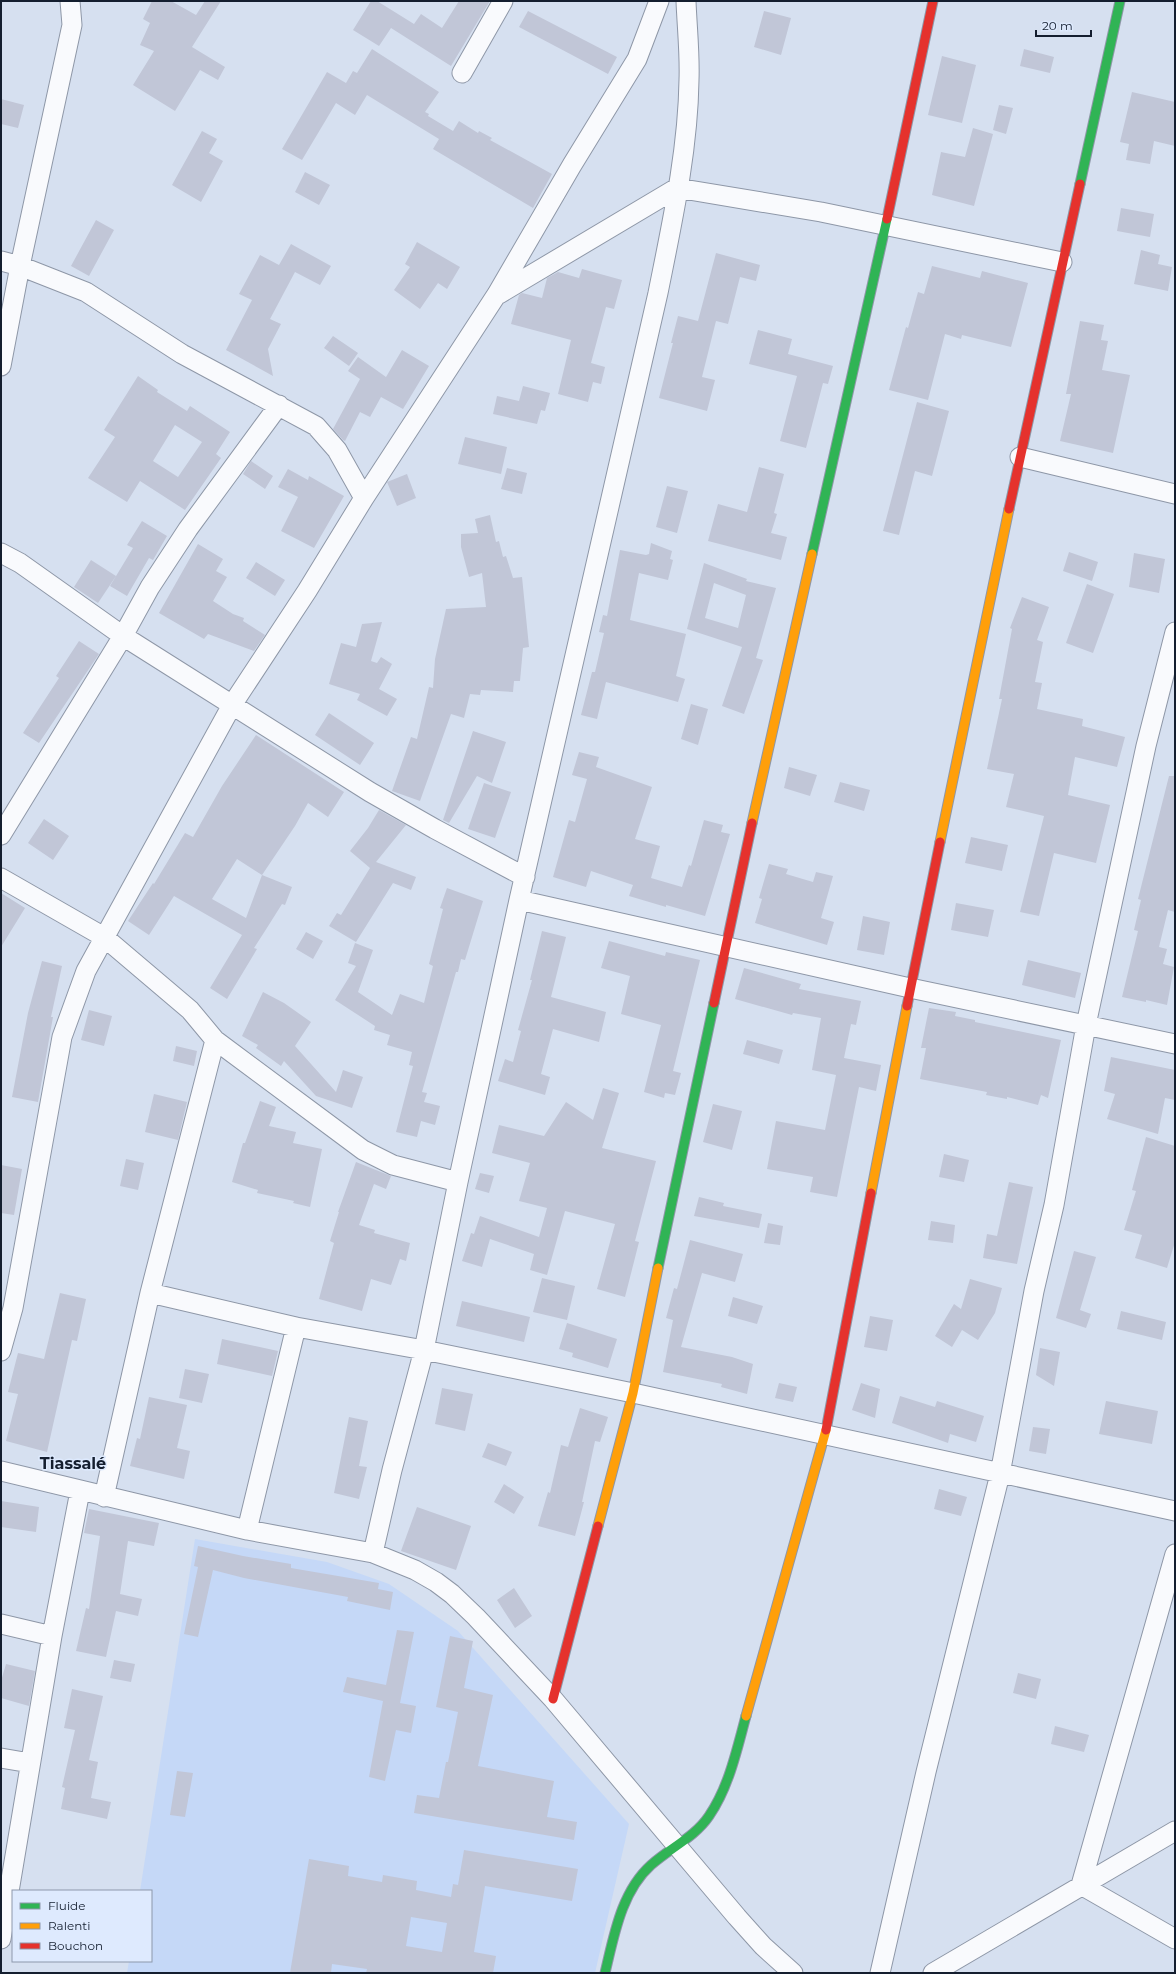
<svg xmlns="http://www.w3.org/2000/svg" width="1176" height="1974" viewBox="0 0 1176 1974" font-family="Montserrat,sans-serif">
  <rect width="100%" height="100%" fill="#d6e0f0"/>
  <path fill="#c5d8f7" d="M195,1539L327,1562L389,1584L458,1631L629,1824L595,1973H127L129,1961H151V1891H140Z"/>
  <path fill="#c1c6d7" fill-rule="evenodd" d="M152,1H171L196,15L205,1H221L192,47L225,67L218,80L200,70L175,111L133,85L154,51L140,45L150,23L143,19Z
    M371,1H377L414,24L421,14L442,28L459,1H490L451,66L391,28L379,46L353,30Z
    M528,11L617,57L608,74L519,27Z
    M764,11L791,18L781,55L754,47Z
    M372,49L439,92L425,112L429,114L428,116L453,131L459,121L478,133L479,131L492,138L490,140L552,174L533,208L433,149L439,139L367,95L355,115L336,103L302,160L282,149L327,72L346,83L353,71L357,73Z
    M1024,49L1054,57L1050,73L1020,66Z
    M942,56L976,65L962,123L928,115Z
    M1132,92L1175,102V146L1154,141L1150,164L1126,160L1129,144L1120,142Z
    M1,99L24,105L18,128L1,124Z
    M999,105L1013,108L1006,134L993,130Z
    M973,128L993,134L974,206L932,195L941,152L965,157Z
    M202,131L217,139L209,153L223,161L201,202L172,185Z
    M305,172L330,185L319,205L295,192Z
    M1121,208L1154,214L1150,237L1117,231Z
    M96,220L114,230L89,276L71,266Z
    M417,242L460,267L447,289L438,283L420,309L394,290L410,267L405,264Z
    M291,244L331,266L320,285L295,272L270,319L281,324L268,349L273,376L226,350L252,300L239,294L260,255L279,265Z
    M1141,250L1160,255L1158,264L1172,267L1168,291L1134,284Z
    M716,253L760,265L756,281L740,277L728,324L716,321L702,377L715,380L707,411L659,398L673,343H671L678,316L698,321Z
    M932,266L980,278L982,271L1028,283L1011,347L962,335L961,339L945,334L928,400L889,390L906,327L908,328L918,292L924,294Z
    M582,269L622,280L614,309L606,307L591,363L605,367L601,384L593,382L588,402L558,394L571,340L511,324L519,295L522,293L542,298L547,278L558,272L579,278Z
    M1080,321L1104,325L1101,340L1108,341L1102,370L1130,375L1113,453L1060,441L1071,394H1066Z
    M758,330L792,339L788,354L833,366L828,384L823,383L806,448L780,441L797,376L749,364Z
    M333,336L358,353L349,366L324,348Z
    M402,350L429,366L403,409L381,397L370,417L360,412L345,441L343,440L333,429L360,379L348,371L358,357L386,377Z
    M138,376L158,390L157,392L187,411L190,406L230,432L216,454L221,458L185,510L140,481L127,502L88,478L115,437L104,430ZM175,425L202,442L178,477L153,461Z
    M523,386L550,393L545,411L541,410L537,424L493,414L497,396L519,401Z
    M917,402L949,411L932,476L915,471L899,535L883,531Z
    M465,437L507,447L501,474L458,464Z
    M251,461L273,476L265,489L243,474Z
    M759,467L784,474L774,513L777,514L771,533L787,537L781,560L708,541L718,504L747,512Z
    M507,468L527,473L522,494L501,489Z
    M288,469L308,480L309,476L344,496L314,548L281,531L298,497L278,487Z
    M407,474L416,498L397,506L387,482Z
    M667,486L688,491L677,533L656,527Z
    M490,515L496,542L499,541L503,557L506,556L513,578L522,577L529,647L523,648L520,681H514L513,692L481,690L480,695L470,694L464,718L451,714L420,801L392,791L411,737L417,739L429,687L433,688L435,659L446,609L486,607L482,573L469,577L461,547V534L478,533L475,519Z
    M142,521L167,536L153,560L149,558L127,596L110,586L133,548L127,545Z
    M651,543L672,551L670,559L673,560L668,580L639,573L630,620L686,634L676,676L685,679L678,702L606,682L597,719L581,715L592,672H595L604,633L599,632L603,615L607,616L620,550L646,555L649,554Z
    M198,544L223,559L216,571L227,577L213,601L233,614L244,618L243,621L265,635L254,651L208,634L204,639L159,613Z
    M1069,552L1098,562L1092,581L1063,571Z
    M1134,553L1165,559L1159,593L1129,587Z
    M91,560L116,576L98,603L74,587Z
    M256,562L285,580L275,596L246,578Z
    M704,563L747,579L746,581L776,588L756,658L763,660L744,714L722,706L742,647L687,629ZM714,583L746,595L738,628L705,618Z
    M1087,584L1114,594L1093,653L1066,643Z
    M1022,597L1049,607L1037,640L1043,642L1035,682L1042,683L1037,709L1083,719L1082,726L1125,737L1117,767L1075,757L1068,795L1110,805L1096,863L1054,853L1039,916L1020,912L1044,816L1006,807L1014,774L987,769L1002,699H999L1012,629L1010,628Z
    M382,622L371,661L377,663L381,657L392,664L379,689L397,699L387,716L357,700L360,694L329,684L341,643L356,647L362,624Z
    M79,641L99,654L39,743L23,733L59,678L56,676Z
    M691,704L708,709L698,745L681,739Z
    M329,713L374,743L360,765L315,735Z
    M473,731L506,742L492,783L477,776L449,823L443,820Z
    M256,735L344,792L328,817L308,803L295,826L262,875L292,887L285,905L282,904L265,931L254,948L257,949L227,999L210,988L242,935L174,896L149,935L128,921L153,883L154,884L185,833L193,837L222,786ZM237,859L262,875L246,918L212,899Z
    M579,752L599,757L596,767L652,787L635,839L660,846L651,878L682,887L689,865L691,866L704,820L723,825L721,832L730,834L705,916L666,905V907L629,896L633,885L591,871L586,887L553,877L569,820L575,822L587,779L572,775Z
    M789,767L817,775L810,796L784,788Z
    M1169,776H1175V912L1168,910L1159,947L1167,949L1163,964L1174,967L1167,1005L1146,1000V1002L1122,997L1138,931L1134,930L1141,900L1138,899Z
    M840,782L870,790L864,811L834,802Z
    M484,783L511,792L495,838L468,829Z
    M379,810L406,825L376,862L416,877L411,890L393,883L356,942L329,926L337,913L341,915L370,868L350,851L368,828Z
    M44,819L69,836L53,860L28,843Z
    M971,837L1008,845L1002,871L965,863Z
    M769,864L788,869L786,874L813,882L816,872L833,876L821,918L834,922L827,945L755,923L762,899L759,898Z
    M447,888L483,901L465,960L461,959L458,972H456L422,1092L427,1093L424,1102L440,1106L435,1125L421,1121L417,1137L396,1132L413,1066L409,1065L412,1052L387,1045L390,1035L374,1030L375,1026L335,1000L356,966L348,963L355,943L373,950L358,992L392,1015L400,994L424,1003L433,966L429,964L443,909L440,908Z
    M1,893L25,908L1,947Z
    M956,903L994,910L988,937L951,930Z
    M863,916L890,922L884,955L857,950Z
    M542,931L566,937L551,997L606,1012L599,1042L553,1029L541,1074L550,1077L545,1095L498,1081L505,1059L513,1062L521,1031L518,1030L532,980H530Z
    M306,932L323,941L313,959L296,949Z
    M609,941L665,956L666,952L700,960L673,1071L681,1073L675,1095L665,1093L664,1098L644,1092L661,1025L621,1014L630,976L601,968Z
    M1028,960L1081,973L1075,998L1022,985Z
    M42,961L62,966L51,1017H53L38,1102L12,1097L28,1013Z
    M744,968L801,984L799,989L861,1001L856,1025L851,1024L844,1058L881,1065L876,1091L859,1087L837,1197L810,1192L813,1177L767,1169L776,1121L825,1130L836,1075L812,1070L821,1018L793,1013L792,1015L735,999Z
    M263,992L284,1003L311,1022L295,1046L336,1092L343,1070L363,1077L352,1108L316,1096L284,1061L281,1066L256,1048L258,1045L242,1036Z
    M929,1008L956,1012L955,1016L975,1020V1022L1061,1040L1048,1098L1041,1095L1038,1105L1007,1097V1099L986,1095L987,1092L920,1079L926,1048H921Z
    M89,1010L112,1016L104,1046L81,1040Z
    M747,1040L783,1050L779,1064L743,1054Z
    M176,1046L197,1051L194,1066L173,1061Z
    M1111,1057L1175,1070V1100L1165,1098L1158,1134L1107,1119L1115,1094L1104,1091Z
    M603,1088L619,1093L602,1148L656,1161L635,1241L639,1242L625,1297L597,1289L615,1224L565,1211L547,1275L530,1270L534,1254L490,1239L482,1267L462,1261L471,1233L474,1234L480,1216L539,1237L547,1208L519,1201L530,1163L492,1153L499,1125L544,1136L566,1102L593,1120Z
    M154,1094L187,1102L178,1140L145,1132Z
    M260,1101L276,1107L269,1126L296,1132L293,1143L322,1149L310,1207L293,1203L294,1201L257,1193L258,1190L232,1182L243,1143H245Z
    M713,1104L742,1111L732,1150L703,1142Z
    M1146,1137L1175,1146V1242L1167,1268L1135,1258L1142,1235L1124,1230L1136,1191L1132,1190Z
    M944,1154L969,1160L964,1182L939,1177Z
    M126,1159L144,1163L138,1190L120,1186Z
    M356,1162L391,1176L386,1189L374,1184L359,1225L375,1230L374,1233L410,1243L406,1261L400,1259L391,1285L371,1279L362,1311L319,1299L334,1243L330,1241L339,1212H338Z
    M1,1165L22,1169L14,1215L1,1213Z
    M480,1173L494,1176L489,1193L475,1189Z
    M1009,1182L1033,1187L1017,1264L983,1258L987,1234L997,1236Z
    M699,1197L724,1203L723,1206L762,1214L759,1228L694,1216Z
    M931,1221L955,1225L953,1243L928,1240Z
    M768,1223L783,1226L780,1245L764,1243Z
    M690,1240L743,1254L735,1282L702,1273L681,1347L732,1357L753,1364L747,1394L721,1387L722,1384L663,1372L673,1320L666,1318L674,1288L677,1289Z
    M1074,1251L1096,1257L1080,1310L1091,1314L1086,1328L1056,1318Z
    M542,1278L575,1286L567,1320L533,1312Z
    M970,1279L1002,1288L995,1313L978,1340L962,1330L952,1347L935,1336L954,1304L961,1309Z
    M60,1293L86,1299L77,1341L72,1340L47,1452L6,1441L18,1394L8,1392L18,1353L44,1359Z
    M733,1297L763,1306L757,1324L728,1316Z
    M462,1301L530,1317L524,1342L456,1326Z
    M1121,1311L1166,1322L1162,1340L1117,1329Z
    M870,1316L893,1320L887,1351L864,1347Z
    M567,1323L617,1339L608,1368L572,1357L573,1353L559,1349Z
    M222,1339L278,1351L272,1376L217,1364Z
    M1040,1348L1060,1352L1054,1386L1036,1375Z
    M185,1369L209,1374L202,1403L179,1398Z
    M779,1383L797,1387L793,1402L775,1398Z
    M861,1383L880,1389L875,1418L852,1410Z
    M442,1388L473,1394L465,1431L435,1424Z
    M900,1396L935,1407L937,1401L984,1416L976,1442L950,1434L948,1443L892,1423Z
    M149,1397L187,1405L177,1448L190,1451L184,1479L130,1466L137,1438L140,1439Z
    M1106,1401L1158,1411L1152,1444L1099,1434Z
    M580,1408L608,1417L600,1442L595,1441L582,1502H584L575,1536L538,1526L548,1492L550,1493L561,1445L568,1447Z
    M349,1417L368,1421L359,1466L367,1467L359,1499L334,1493Z
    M1033,1427L1050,1429L1046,1454L1029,1451Z
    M488,1443L512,1452L506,1466L482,1457Z
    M504,1484L524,1497L514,1514L494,1502Z
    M939,1489L967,1497L961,1516L934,1509Z
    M1,1501L39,1507L36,1532L1,1527Z
    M417,1507L471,1526L456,1570L401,1551Z
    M89,1509L159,1523L154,1546L128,1541L120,1594L142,1599L138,1616L116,1611L106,1657L76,1651L86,1608L89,1609L100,1536L84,1533Z
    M198,1546L243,1556L291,1564V1568L379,1583L378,1589L393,1592L390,1610L347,1601L348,1597L244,1578L213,1570L198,1637L184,1634L198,1567L194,1566Z
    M514,1588L532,1616L515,1628L497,1600Z
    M397,1630L414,1632L400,1703L416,1706L411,1733L396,1730L385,1781L369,1777L383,1701L343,1692L347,1677L386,1685Z
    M450,1636L473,1641L464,1688L493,1695L478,1766L554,1781L547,1817L577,1822L574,1840L414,1813L417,1795L439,1798L446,1762H448L458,1712L436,1707Z
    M114,1660L135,1664L131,1682L110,1678Z
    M6,1664L35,1671L29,1706L1,1698V1681Z
    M1018,1673L1041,1679L1036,1699L1013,1693Z
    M72,1689L103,1696L89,1760L98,1762L91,1798L111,1802L107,1819L61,1809L65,1788L62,1787L75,1730L64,1728Z
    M1055,1726L1089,1735L1084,1752L1051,1744Z
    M177,1771L193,1773L185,1817L170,1815Z
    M464,1850L578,1869L572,1901L485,1886L474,1952L496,1956L493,1973H366L367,1969L332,1964L331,1973H290L309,1859L349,1866L348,1876L382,1882L383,1875L417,1881L416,1890L451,1897L453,1884L458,1885ZM411,1917L447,1923L442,1952L406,1946Z"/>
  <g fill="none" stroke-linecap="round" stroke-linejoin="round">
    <defs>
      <path id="street" d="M462,73L503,1
        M1,261L20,266L86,292L182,354L316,426L337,450L364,498
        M499,294L677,188L821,212L1062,262
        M1,366L20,266L72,25L70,1
        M1020,457L1175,494
        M1,553L20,563L123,636L370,792L435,829L525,877
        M1,835L123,636L150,587L188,529L279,405
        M1,878L104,937L190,1010L215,1040L363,1150L393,1165L458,1182
        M519,900L910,988L1175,1044
        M150,1293L296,1327L424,1350L633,1393L1175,1511
        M1,1351L13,1308L62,1037L86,971L232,705L307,591L364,498L497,294L572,165L637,59L659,1
        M1,1471L247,1530L373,1553L415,1570L436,1582L452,1594L476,1617L553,1699L737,1917L763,1946L793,1973
        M104,1497L150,1293L215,1040
        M247,1530L296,1327
        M373,1553L392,1470L424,1350L458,1182L519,900L658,293C672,223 688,151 689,80C690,54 687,27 686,1
        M1175,1554L1081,1885L1175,1939
        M1,1624L52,1636
        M1,1758L30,1763
        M1,1939L52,1636L80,1491
        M880,1973L926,1772L1000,1474L1034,1291L1054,1205L1086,1025L1146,746L1175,632
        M933,1973L1175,1831"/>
      <path id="fast" d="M1080,184L1120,1
        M812,554L887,219
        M658,1268L714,1003
        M605,1973C614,1936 621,1892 651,1865C670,1848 695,1837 709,1816C729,1787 737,1749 746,1716"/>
      <path id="slow" d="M752,823L812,554
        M940,842L1009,509
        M871,1193L907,1006
        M598,1526L633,1393L658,1268
        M746,1716L826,1430"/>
      <path id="jam" d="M887,219L933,1
        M1009,509L1080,184
        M714,1003L752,823
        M907,1006L940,842
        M826,1430L871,1193
        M553,1699L598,1526"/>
    </defs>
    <use href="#street" stroke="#8e97a7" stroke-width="21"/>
    <use href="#fast" stroke="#8e97a7" stroke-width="11"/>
    <use href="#slow" stroke="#8e97a7" stroke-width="11"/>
    <use href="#jam" stroke="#8e97a7" stroke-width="11"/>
    <use href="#street" stroke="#f9fafd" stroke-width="19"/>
    <use href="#fast" stroke="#30b455" stroke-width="9"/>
    <use href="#slow" stroke="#ff9f0a" stroke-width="9"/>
    <use href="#jam" stroke="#e5322d" stroke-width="9"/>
  </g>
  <g text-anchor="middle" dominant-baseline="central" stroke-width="3" stroke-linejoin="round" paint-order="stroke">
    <g font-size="16" font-weight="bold" fill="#141e2f" stroke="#deeafe">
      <text x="73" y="1463">Tiassalé</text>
    </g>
  </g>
  <rect width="1176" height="1974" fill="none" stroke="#141e2f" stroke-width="4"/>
  <rect x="12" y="1890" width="140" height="72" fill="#deeafe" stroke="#8d98ab"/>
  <rect x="20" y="1903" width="20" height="6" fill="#30b455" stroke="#8d98ab"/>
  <text x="48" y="1910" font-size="12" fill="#141e2f">Fluide</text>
  <rect x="20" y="1923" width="20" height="6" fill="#ff9f0a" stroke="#8d98ab"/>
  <text x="48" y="1930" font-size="12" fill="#141e2f">Ralenti</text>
  <rect x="20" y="1943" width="20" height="6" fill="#e5322d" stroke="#8d98ab"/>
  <text x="48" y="1950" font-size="12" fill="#141e2f">Bouchon</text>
  <path d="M1036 30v6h55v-6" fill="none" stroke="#141e2f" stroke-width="2"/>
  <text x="1042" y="30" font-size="12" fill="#141e2f" stroke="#deeafe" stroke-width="3" paint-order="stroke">20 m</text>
</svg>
